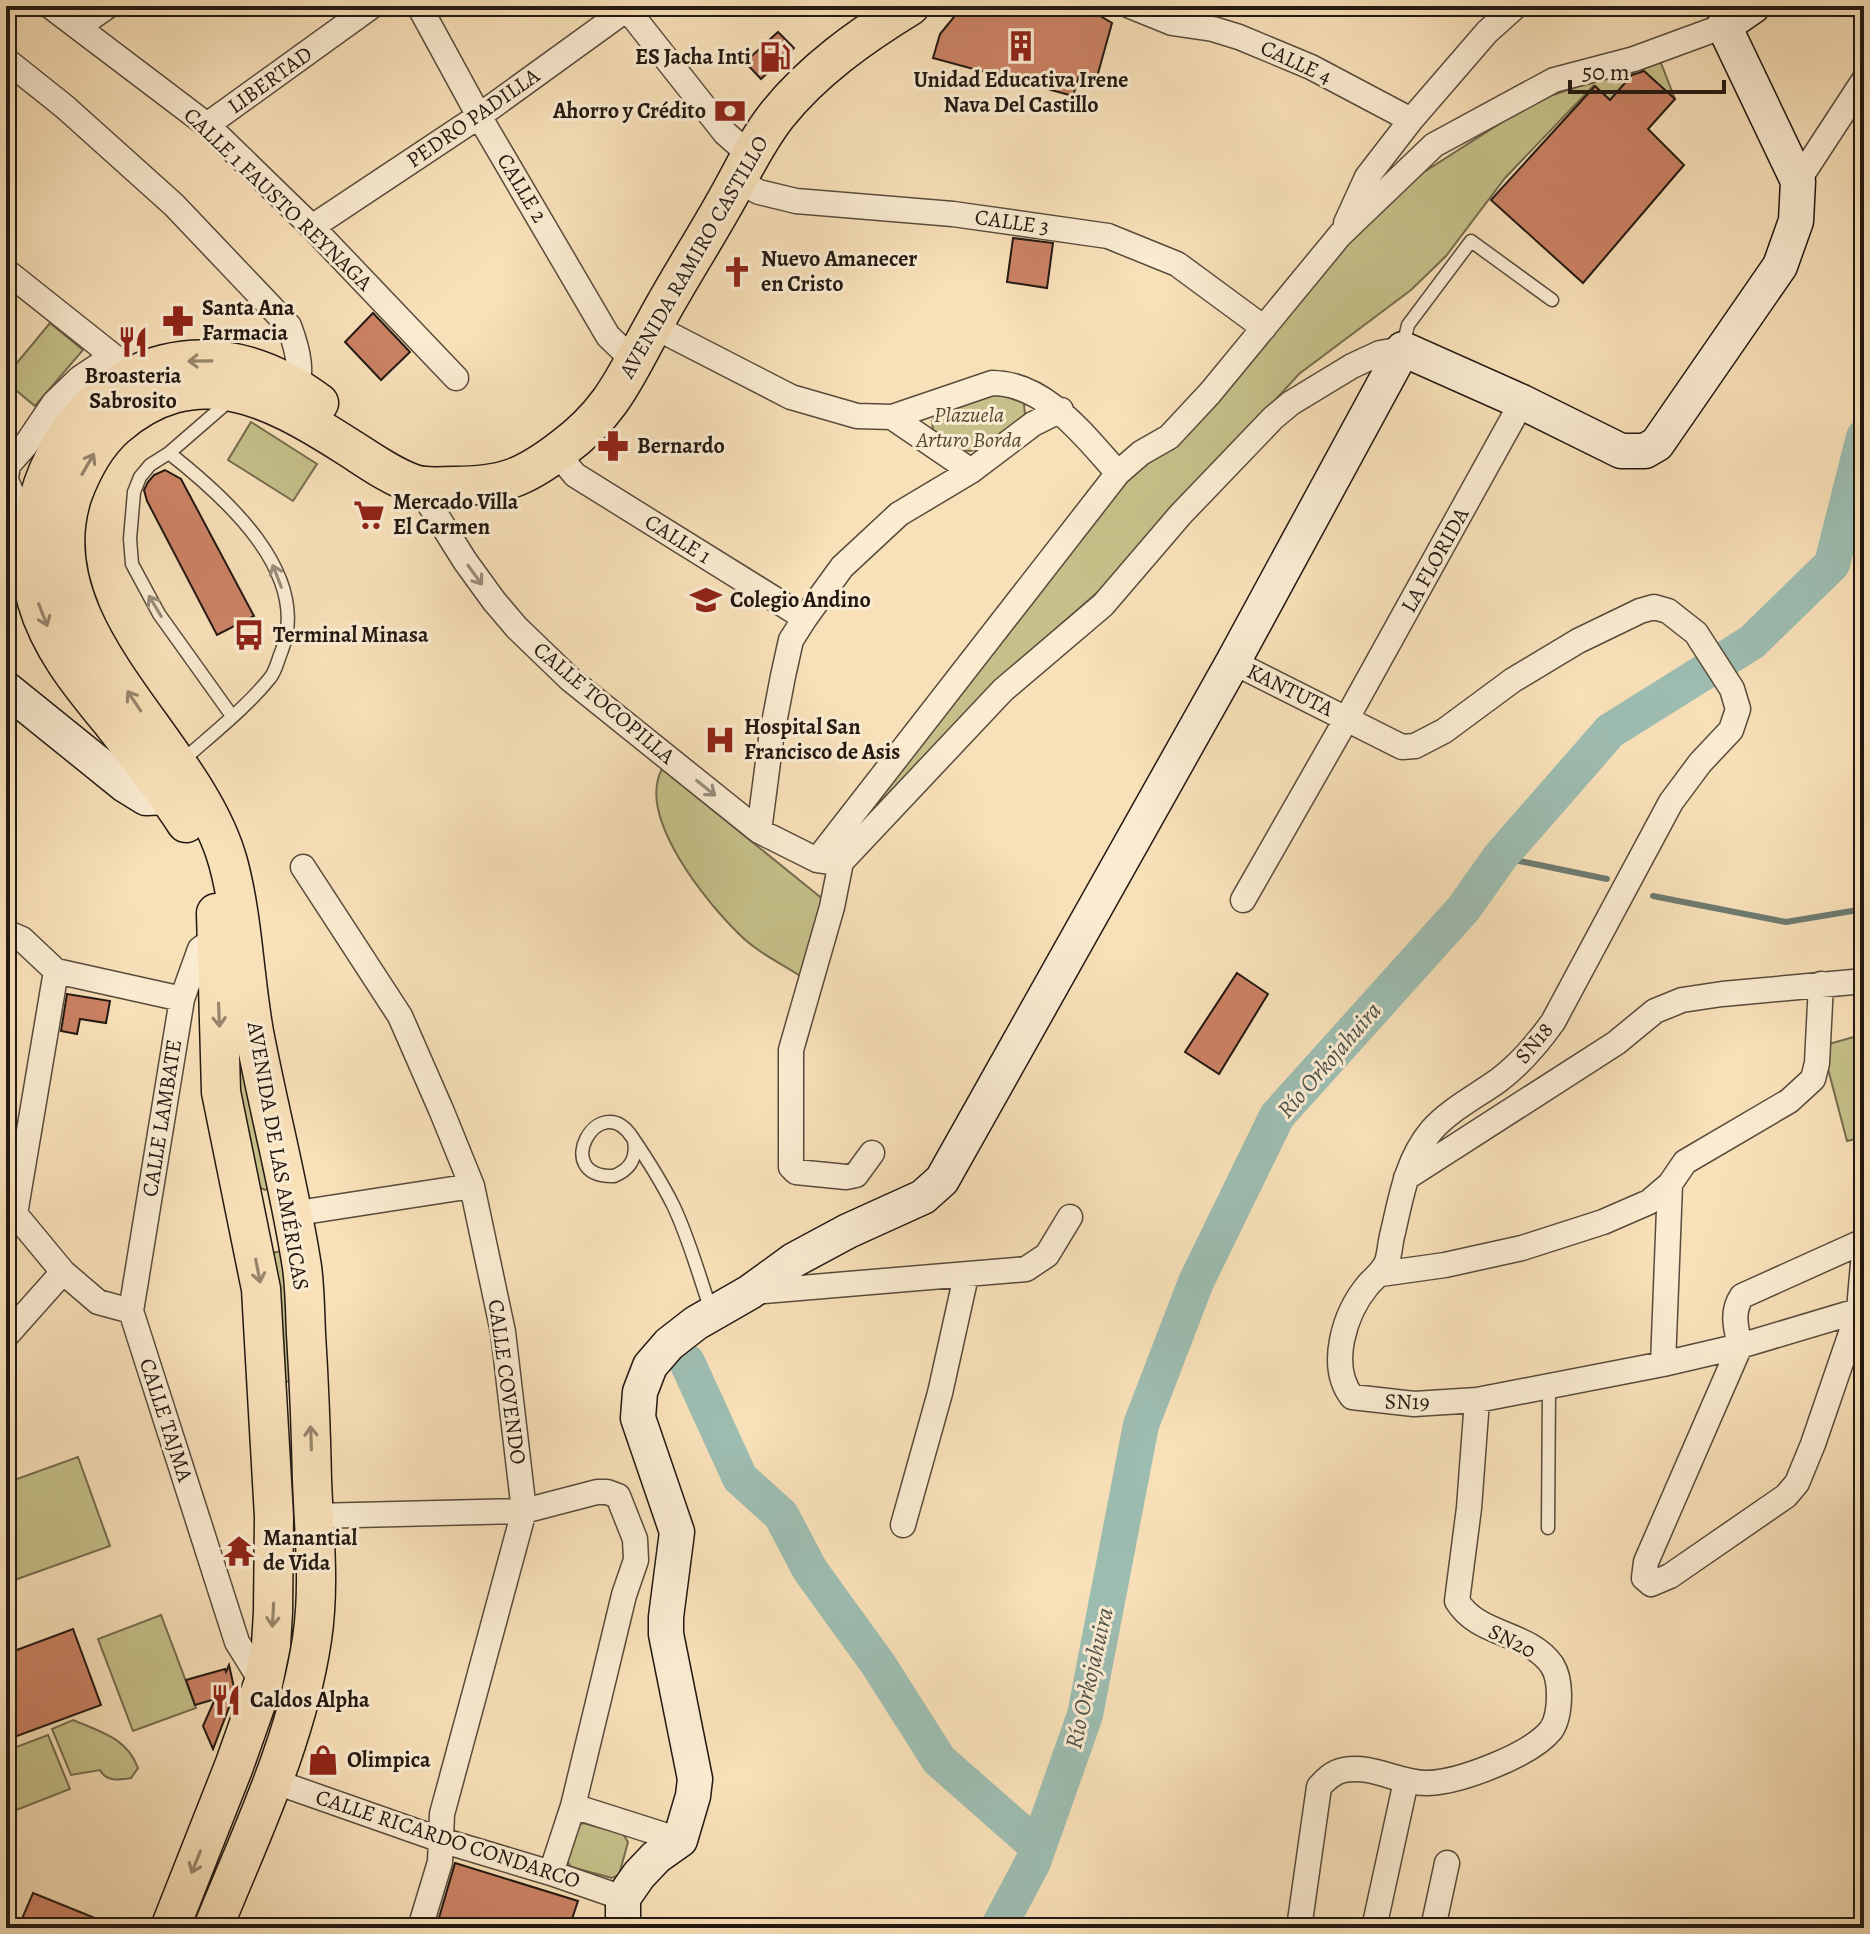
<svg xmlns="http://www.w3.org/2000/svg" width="1870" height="1934" viewBox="0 0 1870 1934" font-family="Alegreya,serif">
  <rect width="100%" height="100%" fill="#f8e0b8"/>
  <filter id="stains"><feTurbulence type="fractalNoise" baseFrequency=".0025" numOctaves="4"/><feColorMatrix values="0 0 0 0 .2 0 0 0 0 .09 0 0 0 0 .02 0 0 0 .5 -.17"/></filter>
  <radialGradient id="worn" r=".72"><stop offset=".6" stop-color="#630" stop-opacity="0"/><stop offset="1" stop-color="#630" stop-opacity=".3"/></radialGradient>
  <path fill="#c5c089" stroke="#746c4e" stroke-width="2" d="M1661,63L1675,99L1639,67L1610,100L1593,86L1505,178L1446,256L1411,290L1299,374L1108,583L1012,667L849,838L1034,590L1140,466L1388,195L1535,101L1639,66Z
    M50,323L83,350L35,406L6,382V376Z
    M1000,394L1024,403L1025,416C989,442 972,472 933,430L932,421L935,417L984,397Z
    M251,422L317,464L293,501L228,460Z
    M662,769L824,900L802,977C782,964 757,952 740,935C707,903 636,817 662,769Z
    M237,1030L268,1188L265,1190L258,1186L229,1034Z
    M1864,1034V1137L1847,1141L1822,1046Z
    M282,1251L293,1381L282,1382L271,1253Z
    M78,1457L110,1546L6,1583V1483Z
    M161,1615L196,1708L133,1731L98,1639Z
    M73,1720C101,1732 127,1738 138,1768L131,1778C119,1780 106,1782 100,1770L71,1775L52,1729Z
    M48,1735L70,1789L6,1814V1751Z
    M583,1823L623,1834L628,1842L619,1875L612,1878L571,1867L567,1861L576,1827Z"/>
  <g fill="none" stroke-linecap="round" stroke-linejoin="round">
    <path stroke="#6c7b71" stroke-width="6" d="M1500,857L1607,879
      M1653,896L1786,922L1864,909"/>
    <path stroke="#9dbdb1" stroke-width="36" d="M687,1362L740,1478L781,1515L810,1570L878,1664L939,1760L1038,1847
      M998,1928L1033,1862L1085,1715L1141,1425L1196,1282L1277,1116L1464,908L1500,857L1610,731L1752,642L1832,564L1864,437"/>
  </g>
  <path fill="#cb8264" stroke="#231912" stroke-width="2" d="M963,6H1083L1112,23L1097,77L1080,72L1073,96L933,58L940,34Z
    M778,32L794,48L761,79L745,62Z
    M1644,71L1675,99L1648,129L1684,165L1583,283L1491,200L1595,86L1610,100L1632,75Z
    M1013,238L1053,243L1047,288L1007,282Z
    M373,313L410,352L381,380L345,342Z
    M165,470L181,479L254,616L217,635L147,501L144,490L148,482L154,475Z
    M1237,973L1268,994L1219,1074L1185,1052Z
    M67,994L110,1001L106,1023L80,1019L77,1034L61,1031Z
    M73,1629L101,1705L6,1740V1654Z
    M229,1665L235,1692L213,1749L203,1726L215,1699L195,1705L186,1680L225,1669L226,1672Z
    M455,1863L578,1901L569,1928H436Z
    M33,1893L117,1927V1928H18Z"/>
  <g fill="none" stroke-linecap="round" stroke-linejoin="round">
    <defs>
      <path id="lane" d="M1403,346L1408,325L1471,241L1552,300
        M229,401L169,453L150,465L140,477L134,492L130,539L132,564L159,614L232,716
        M169,453C225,497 311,573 282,650C278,659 276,671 270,678C245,709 211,735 181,762
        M634,1140C637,1158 631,1169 614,1176C549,1178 599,1087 632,1137C647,1159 661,1181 673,1205C689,1238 699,1276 711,1310
        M1548,1528L1549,1386"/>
      <path id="street" d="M50,6L207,125L312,227L456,378
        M419,6L479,116L608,336L636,363
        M1130,6L1172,23L1213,29L1239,37L1311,67L1411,120
        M627,9L725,133L750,155
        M78,27L108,6
        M6,60L65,107L174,205L289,326C297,347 305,375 293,396
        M207,125L372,6
        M737,181L759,192L796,201L953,214L1108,236L1177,264L1264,328
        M1798,181L1864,80
        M1346,223L1367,177L1411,120L1487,32L1516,6
        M312,227L479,116L631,6
        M6,271L113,356L134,391
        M653,326L791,397L857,416L892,417L971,471
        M892,417L992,383C1046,383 1085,437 1118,473
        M557,453L575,475L805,618
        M6,478L8,465L25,446L54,403L80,378L113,356
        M6,480L30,537
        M418,486L465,561L494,601L517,628L571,680L759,831L817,860L832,862
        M1233,662L1402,747L1415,746L1444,731L1513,680L1578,641L1640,611L1654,607L1668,611L1696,633L1732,689L1738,709L1731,730L1700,763L1671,802L1553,1022C1538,1043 1520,1064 1499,1080C1477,1096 1449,1110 1431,1131C1407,1160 1401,1197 1393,1232C1390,1242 1390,1253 1387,1262C1382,1273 1375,1277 1368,1285C1344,1314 1328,1366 1352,1397L1414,1404L1477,1400L1663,1364L1740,1346L1864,1309
        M759,831L771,739L783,676L791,640L805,618L842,567L899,514L971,471L1033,424L1061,410
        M817,860L1118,473L1141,453L1169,437L1210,393L1340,235L1434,145L1554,80L1634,59L1724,26
        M303,867L400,1016L442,1112L472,1186L503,1332L524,1511L442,1814L440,1862L420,1928
        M1243,900L1347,718L1522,402
        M6,932L22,939L56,971L182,999
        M217,937L200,949L182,999L131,1311L237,1642L263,1684
        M872,1153L856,1175L846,1177L796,1172L791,1167V1050L832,907L841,862L1003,690L1103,605L1181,514L1273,418L1291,403L1352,366L1380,353L1403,349
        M1406,1178L1616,1043L1655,1011L1682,1000L1722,994L1864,981
        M6,1207L15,1214L63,1272L98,1302L131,1311
        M15,1214L56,971
        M291,1214L472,1186
        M1864,1241L1742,1296C1731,1312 1736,1328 1740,1346L1646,1562L1644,1578L1651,1584L1670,1576L1786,1496L1797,1483L1813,1444L1859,1310L1864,1252
        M1381,1274L1445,1265L1522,1248L1603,1222L1649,1202L1670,1184L1685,1162L1789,1101L1813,1079L1817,1063L1821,984
        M753,1292L1026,1269L1047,1255L1070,1217
        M6,1336L63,1272
        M1663,1364L1670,1184
        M314,1516L524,1511L597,1492H607L618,1496L635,1539L636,1560L624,1595L573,1806L551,1873
        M903,1525L940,1393L966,1276
        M273,1781L441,1840L551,1873L623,1898
        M573,1806L680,1840
        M1299,1928L1319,1787C1326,1779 1333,1772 1344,1770C1372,1764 1400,1784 1428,1783C1460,1782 1531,1755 1551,1730C1558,1720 1559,1707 1559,1695C1559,1686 1557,1673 1552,1665C1528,1631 1479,1637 1457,1601L1469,1508L1477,1400
        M1374,1928L1406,1781
        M1433,1928L1447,1863"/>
      <path id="secondary" d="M6,689L125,785L146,798L169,797
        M623,1928V1898L639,1875L656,1857L680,1840L693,1796L695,1779L666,1634V1617L677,1532L638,1418L640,1392L650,1366L669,1344L696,1323L750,1292L794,1260L848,1231L923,1197L942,1180L1233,662L1403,349L1522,402L1621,451H1645L1657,444L1780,266L1796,221L1798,181L1724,26L1753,6"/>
      <path id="primary" d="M186,823C164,789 139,757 114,725C83,687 51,650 37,602C12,508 67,388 165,364C221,350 275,370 319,403
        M170,1928L234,1766L263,1684L271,1645L273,1612L274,1517L261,1289L221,1092L216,913
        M213,1928C251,1834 297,1740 312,1639C320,1587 314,1533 312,1480C311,1431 309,1382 306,1334C305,1312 305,1289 302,1267C290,1189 269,1111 254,1032C244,976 243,917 228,862C194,739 27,631 73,494C82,470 96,444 115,427C195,358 268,396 345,445C366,458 390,476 414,484C426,488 441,486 454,486C503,486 524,478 563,448C614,410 626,374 656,321C677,282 701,245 723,206C741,175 755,143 777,115C813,70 861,36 910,6"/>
    </defs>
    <use href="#lane" stroke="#584b3c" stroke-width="15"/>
    <use href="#street" stroke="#584b3c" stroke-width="27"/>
    <use href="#secondary" stroke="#231912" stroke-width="37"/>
    <use href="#primary" stroke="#231912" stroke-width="41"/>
    <use href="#lane" stroke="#faebd1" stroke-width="12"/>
    <use href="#street" stroke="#faebd1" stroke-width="24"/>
    <use href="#secondary" stroke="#faebd1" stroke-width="34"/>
    <use href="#primary" stroke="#f8e0b8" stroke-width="38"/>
  </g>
  <defs><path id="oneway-shaft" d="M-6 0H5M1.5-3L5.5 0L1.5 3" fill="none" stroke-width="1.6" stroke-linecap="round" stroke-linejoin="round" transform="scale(2)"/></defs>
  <g stroke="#98866d">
    <use href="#oneway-shaft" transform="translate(200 361) rotate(179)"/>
    <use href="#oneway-shaft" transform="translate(88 464) rotate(-60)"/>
    <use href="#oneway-shaft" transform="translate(43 615) rotate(69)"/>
    <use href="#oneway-shaft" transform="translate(134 701) rotate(-124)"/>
    <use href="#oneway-shaft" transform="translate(219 1015) rotate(88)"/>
    <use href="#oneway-shaft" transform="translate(258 1271) rotate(79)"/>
    <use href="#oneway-shaft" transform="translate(311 1438) rotate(-92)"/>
    <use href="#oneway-shaft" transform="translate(273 1615) rotate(93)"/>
    <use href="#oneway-shaft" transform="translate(196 1862) rotate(112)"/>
  </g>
  <g stroke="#998c7b">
    <use href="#oneway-shaft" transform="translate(475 575) rotate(54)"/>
    <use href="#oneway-shaft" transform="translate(277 576) rotate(-111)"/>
    <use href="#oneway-shaft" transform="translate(155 606) rotate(-121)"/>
    <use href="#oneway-shaft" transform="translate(706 788) rotate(39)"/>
  </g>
  <defs>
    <symbol id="building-bare" viewBox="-9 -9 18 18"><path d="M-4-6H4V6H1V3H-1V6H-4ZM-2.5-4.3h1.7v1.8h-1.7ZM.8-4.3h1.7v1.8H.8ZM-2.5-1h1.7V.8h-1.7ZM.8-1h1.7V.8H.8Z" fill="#8f2418" stroke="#faebd1" stroke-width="2.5" paint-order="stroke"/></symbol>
    <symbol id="fuel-bare" viewBox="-9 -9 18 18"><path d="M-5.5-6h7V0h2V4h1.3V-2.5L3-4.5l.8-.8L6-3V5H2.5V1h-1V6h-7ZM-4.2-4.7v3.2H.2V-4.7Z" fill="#8f2418" stroke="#faebd1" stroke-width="2.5" paint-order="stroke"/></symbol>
    <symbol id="bank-bare" viewBox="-9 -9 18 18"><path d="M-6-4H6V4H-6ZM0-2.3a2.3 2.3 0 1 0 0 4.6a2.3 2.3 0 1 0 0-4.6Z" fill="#8f2418" stroke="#faebd1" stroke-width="2.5" paint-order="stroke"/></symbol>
    <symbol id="church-bare" viewBox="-9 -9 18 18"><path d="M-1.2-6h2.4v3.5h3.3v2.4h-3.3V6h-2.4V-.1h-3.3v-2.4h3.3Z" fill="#8f2418" stroke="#faebd1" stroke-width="2.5" paint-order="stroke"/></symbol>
    <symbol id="pharmacy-bare" viewBox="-9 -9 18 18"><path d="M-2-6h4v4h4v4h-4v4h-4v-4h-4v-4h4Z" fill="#8f2418" stroke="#faebd1" stroke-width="2.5" paint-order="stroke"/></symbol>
    <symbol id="restaurant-bare" viewBox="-9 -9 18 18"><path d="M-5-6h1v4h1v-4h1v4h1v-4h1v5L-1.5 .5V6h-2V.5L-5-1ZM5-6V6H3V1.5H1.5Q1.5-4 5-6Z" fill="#8f2418" stroke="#faebd1" stroke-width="2.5" paint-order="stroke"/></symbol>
    <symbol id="supermarket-bare" viewBox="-9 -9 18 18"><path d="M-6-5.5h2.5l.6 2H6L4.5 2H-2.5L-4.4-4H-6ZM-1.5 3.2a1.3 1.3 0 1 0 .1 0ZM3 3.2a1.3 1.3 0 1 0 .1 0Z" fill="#8f2418" stroke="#faebd1" stroke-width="2.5" paint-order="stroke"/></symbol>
    <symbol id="school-bare" viewBox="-9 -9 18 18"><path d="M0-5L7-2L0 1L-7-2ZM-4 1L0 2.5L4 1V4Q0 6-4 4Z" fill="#8f2418" stroke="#faebd1" stroke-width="2.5" paint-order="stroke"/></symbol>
    <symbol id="bus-bare" viewBox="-9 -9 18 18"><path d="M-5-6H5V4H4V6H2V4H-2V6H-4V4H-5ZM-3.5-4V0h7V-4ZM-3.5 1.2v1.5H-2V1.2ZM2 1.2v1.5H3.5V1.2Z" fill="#8f2418" stroke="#faebd1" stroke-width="2.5" paint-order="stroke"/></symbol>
    <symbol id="hospital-bare" viewBox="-9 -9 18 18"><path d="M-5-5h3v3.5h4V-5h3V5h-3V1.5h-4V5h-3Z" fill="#8f2418" stroke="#faebd1" stroke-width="2.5" paint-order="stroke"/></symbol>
    <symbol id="temple-bare" viewBox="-9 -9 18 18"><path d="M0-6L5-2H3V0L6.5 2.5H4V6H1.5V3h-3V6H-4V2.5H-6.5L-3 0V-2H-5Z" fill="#8f2418" stroke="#faebd1" stroke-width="2.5" paint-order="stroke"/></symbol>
    <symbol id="shop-bare" viewBox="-9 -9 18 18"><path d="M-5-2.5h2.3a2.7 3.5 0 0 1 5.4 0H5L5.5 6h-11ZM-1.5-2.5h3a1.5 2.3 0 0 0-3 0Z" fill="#8f2418" stroke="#faebd1" stroke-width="2.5" paint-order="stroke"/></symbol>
  </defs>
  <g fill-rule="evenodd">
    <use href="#building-bare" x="999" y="24" width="44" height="44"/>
    <use href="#fuel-bare" x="753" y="35" width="44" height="44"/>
    <use href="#bank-bare" x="708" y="89" width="44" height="44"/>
    <use href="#church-bare" x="715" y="250" width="44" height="44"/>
    <use href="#pharmacy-bare" x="156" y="299" width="44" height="44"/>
    <use href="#restaurant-bare" x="111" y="320" width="44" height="44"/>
    <use href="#pharmacy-bare" x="591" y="424" width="44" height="44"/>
    <use href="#supermarket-bare" x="347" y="493" width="44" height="44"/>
    <use href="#school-bare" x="684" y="578" width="44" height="44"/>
    <use href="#bus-bare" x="227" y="613" width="44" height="44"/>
    <use href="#hospital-bare" x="698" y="718" width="44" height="44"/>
    <use href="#temple-bare" x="217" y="1529" width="44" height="44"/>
    <use href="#restaurant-bare" x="204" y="1678" width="44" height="44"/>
    <use href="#shop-bare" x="301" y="1738" width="44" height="44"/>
  </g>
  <g text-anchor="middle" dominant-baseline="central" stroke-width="6" stroke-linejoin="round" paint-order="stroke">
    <g font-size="22" font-weight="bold" fill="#231912" stroke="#faebd1" text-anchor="start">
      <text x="751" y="57" text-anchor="end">ES Jacha Inti</text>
      <text x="1021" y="80" text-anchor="middle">Unidad Educativa Irene<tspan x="1021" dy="25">Nava Del Castillo</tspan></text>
      <text x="706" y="111" text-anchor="end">Ahorro y Crédito</text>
      <text x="761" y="259">Nuevo Amanecer<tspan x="761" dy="25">en Cristo</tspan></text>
      <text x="202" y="308">Santa Ana<tspan x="202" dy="25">Farmacia</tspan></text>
      <text x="133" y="376" text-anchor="middle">Broasteria<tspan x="133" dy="25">Sabrosito</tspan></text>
      <text x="637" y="446">Bernardo</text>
      <text x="393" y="502">Mercado Villa<tspan x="393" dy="25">El Carmen</tspan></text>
      <text x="730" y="600">Colegio Andino</text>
      <text x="273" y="635">Terminal Minasa</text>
      <text x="744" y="727">Hospital San<tspan x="744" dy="25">Francisco de Asis</tspan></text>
      <text x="263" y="1538">Manantial<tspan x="263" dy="25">de Vida</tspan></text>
      <text x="250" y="1700">Caldos Alpha</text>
      <text x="347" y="1760">Olimpica</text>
    </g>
    <g font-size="22" fill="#231912" stroke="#faebd1">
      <text transform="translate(1296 62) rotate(25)">CALLE 4</text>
      <text transform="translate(270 80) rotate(-36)">LIBERTAD</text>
      <text transform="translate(473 118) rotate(-35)">PEDRO PADILLA</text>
      <text transform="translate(522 188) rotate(59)">CALLE 2</text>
      <text transform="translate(278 199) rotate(44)">CALLE 1 FAUSTO REYNAGA</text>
      <text transform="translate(1012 222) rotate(8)">CALLE 3</text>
      <text transform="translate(694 257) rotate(-60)">AVENIDA RAMIRO CASTILLO</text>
      <text transform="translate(678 539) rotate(32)">CALLE 1</text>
      <text transform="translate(1435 560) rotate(-61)">LA FLORIDA</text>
      <text transform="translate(1290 690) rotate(26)">KANTUTA</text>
      <text transform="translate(604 703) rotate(40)">CALLE TOCOPILLA</text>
      <text transform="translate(1534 1043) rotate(-50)">SN18</text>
      <text transform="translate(162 1118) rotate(-81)">CALLE LAMBATE</text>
      <text transform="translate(278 1156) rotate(80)">AVENIDA DE LAS AMÉRICAS</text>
      <text transform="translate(507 1382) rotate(82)">CALLE COVENDO</text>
      <text transform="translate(1407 1402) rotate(1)">SN19</text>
      <text transform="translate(166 1420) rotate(72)">CALLE TAJMA</text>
      <text transform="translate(1512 1641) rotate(27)">SN20</text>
      <text transform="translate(448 1839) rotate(18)">CALLE RICARDO CONDARCO</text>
    </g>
    <g font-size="22" font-style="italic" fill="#544b36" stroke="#faebd1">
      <text x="969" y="415">Plazuela<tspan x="969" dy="25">Arturo Borda</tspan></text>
    </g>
    <g font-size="24" font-style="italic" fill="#4e524a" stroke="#faebd1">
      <text transform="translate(1329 1060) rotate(-49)">Río Orkojahuira</text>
      <text transform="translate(1089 1678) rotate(-77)">Río Orkojahuira</text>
    </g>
  </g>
  <rect width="1870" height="1934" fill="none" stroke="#f8e0b8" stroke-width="32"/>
  <rect x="8" y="8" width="1854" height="1918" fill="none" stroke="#231912" stroke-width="4"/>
  <rect x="16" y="16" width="1838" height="1902" fill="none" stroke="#231912" stroke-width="2"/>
  <path d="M1570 80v12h154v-12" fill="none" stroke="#231912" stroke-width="4"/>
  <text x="1582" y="80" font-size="24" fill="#231912" stroke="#faebd1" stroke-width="6" paint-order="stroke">50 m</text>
  <rect width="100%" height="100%" filter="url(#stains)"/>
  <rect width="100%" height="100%" fill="url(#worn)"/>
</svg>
